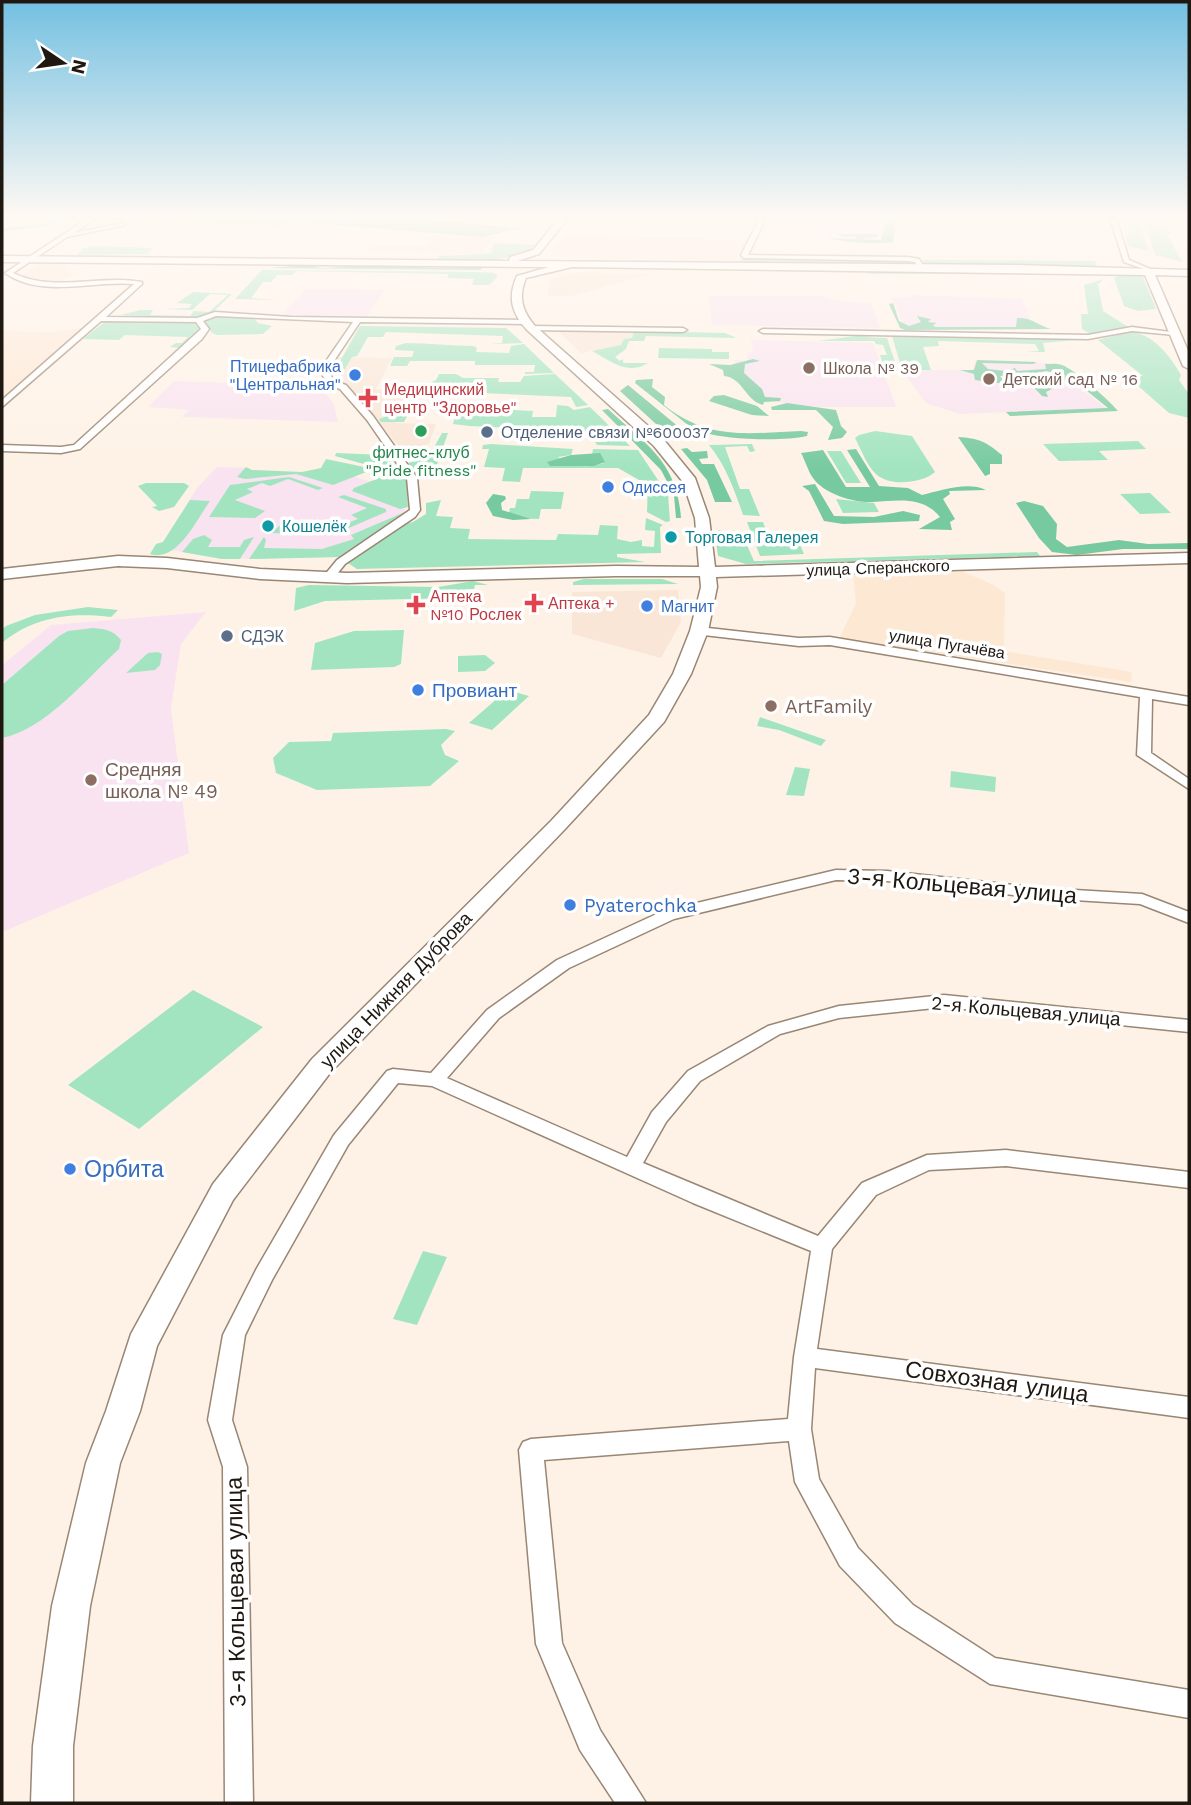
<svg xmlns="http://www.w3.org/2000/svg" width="1191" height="1805" viewBox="0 0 1191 1805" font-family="'Work Sans',sans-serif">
  <rect width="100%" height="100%" fill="#fef2e6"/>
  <path fill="#f9e6d6" d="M565,234L757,241L750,261L746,262L555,257L551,252Z
    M432,236L495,237L480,254L367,253L371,246H427Z
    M39,264L65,265L73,274L72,277L61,282L40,281L23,275Z
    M575,273L651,274L572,296H547L550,279Z
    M554,327L634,331L632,338L621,345L581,353Z
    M338,357L392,358L376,389L413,390L396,423L436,424L429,444L402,450L347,385L338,382L331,373Z
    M678,590L681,622L661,658L572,634V592Z"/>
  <path fill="#fde8d4" d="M88,327L41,368L2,399V331L51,332Z
    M964,572L994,585L1005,593L1004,651L1132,672L1131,682L839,639L856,603L853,575Z"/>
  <path fill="#f9e3f0" d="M771,218H856L884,220L879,240L765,230Z
    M306,289L385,290L365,319L287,316L284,314L288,308Z
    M911,295L1022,299L1034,329H905L892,298L911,297Z
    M709,296H820L843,302L871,303L880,328L712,325Z
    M751,340L873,343L896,407H816L757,399L735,375V360L747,361L748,353L753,352Z
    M975,361L1048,363L1106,408L960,414L926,403L902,370H972Z
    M174,381L320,386L334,404L338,422L182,417L189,410L148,407Z
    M217,467L245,468L248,472L347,474L404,493L405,513L340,557L222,559L159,548L197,488Z
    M206,612L181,644L171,708L189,853L2,932V665L51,625Z"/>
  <path fill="#a2e4c0" d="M1125,218H1137L1149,251L1128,246L1125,234L1130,233Z
    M1142,218H1164L1170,233L1189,234H1167L1182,262L1160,256L1163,255L1156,256L1145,226L1164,233L1144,225Z
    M495,243L534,245L529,253L495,260L438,259L439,256L488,254L493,251L491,249Z
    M93,246L153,248L147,254L77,255L84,248Z
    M744,258L905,260L914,262L912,264L739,262Z
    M924,260L1095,261L1097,267L930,264L922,262Z
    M262,270L479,272L494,273L498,276L489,285H472L474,279L448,278V274L296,271L292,275H277L271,282H263L251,298L275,300L235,299Z
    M867,270L1102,274H869Z
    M1120,274H1139L1143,277L1156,309L1138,311L1124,306L1114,278Z
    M1104,279L1098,284L1103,311L1130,328L1092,335L1082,329L1081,314H1088L1084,285Z
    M193,292L232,294L213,312L196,318L121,315L140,310H153L150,315L190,316L194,311L209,312L228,295L210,294L192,310L163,309L189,308L192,304L177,303Z
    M218,316L253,317L258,323L272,326L263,334L217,335L212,333L204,321Z
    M106,321L194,322L201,331L180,348L170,347L176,343H182L188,337L125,335L119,340L83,339Z
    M360,326L506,328L523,343L490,344L502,343L503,336L386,332L383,337H368L357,356L352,357L343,372L338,373L335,370Z
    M634,331L725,333L737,338L646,336L644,341H629L626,349L615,357L620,361L623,359V363H648C627,376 611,361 592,351L621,345L624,339L632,338Z
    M1129,332C1152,332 1171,357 1181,375L1179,380L1189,394V418L1169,413L1128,377L1143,376L1098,340Z
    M863,335H884L862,337L887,338L897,368L893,371L891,368H884L880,355H887L883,345L876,344L874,341H818Z
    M892,336L1076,339V340L1043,343L1045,352H1026L1039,351L1035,344L938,341L939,346L923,347L931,370H902Z
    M406,343C429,343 451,346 474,346L477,348L476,352L509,353L511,346L524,344L554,373L525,374V372H534L535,365H475V361H410L407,366H390L394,357H412L414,351L395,350L396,346Z
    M659,348L712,349V352H729V359L658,358Z
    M439,374H456L463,378H499L498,382H520L524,376L555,374L588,405L576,407L571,397L437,391L434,398H416L404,422H381L379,419L405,410L416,389H424L427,384L436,380Z
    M557,405L568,406L574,410L590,407L630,446L597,445L595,442H606V432L469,426L453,424L455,417H448L452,407L533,411L532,417H556Z
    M875,431L912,436L935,472C923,483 893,486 880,477C869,471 861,449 855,438L859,435Z
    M442,433H448L434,473L462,475H417L408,463L428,458Z
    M1138,441L1146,449L1099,451L1108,460L1059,461L1043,444Z
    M491,444L573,449L571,455L558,457C570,468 589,468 604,463L592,455L593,449L638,450L668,495L670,521L666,522L647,512L648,481L639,480L618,468H523L520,482L502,481L505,468L484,467L489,449H482L483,445Z
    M752,444L755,451L750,452L747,446L725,447L740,489H749L760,516L743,515C735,491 725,464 709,445Z
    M827,451H841L861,483H846Z
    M336,453L386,455L395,465L378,468L335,456Z
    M326,459L374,469L333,485L296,474L245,479L237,477L246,467L252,470L302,472L321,468Z
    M389,474L406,479L408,507L400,509L352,491L354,488Z
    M289,477L323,488L318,490L288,479L270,486L262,483L247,489L253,492L235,500L265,511L255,518L209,517L230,485Z
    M146,483H184L189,486L174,507L159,511L152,507L157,506L138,486Z
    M531,491L564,492L561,509H541L539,519L508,518L510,508H515L517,499H529Z
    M1150,493L1171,513L1140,514L1120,494Z
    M344,495L386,509V512L335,534L266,533L268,529H276L287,518L318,530L334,522L342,525L358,519L351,515L367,508L338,497Z
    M836,499L874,503L879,512L843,513Z
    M190,500L210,501C197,519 177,563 150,554L156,544L163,542Z
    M441,500L436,516L453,517L450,528L470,529L468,539L556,540L558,534L598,535L600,525L618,526L617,539L631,542L642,540V546L654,547L655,531L645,530L646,518L663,525L660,527L661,553L617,554V557L645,562L357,569L348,563L404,524L413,522L426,514V503Z
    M405,512L340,557L249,559L264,537L266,540L264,548L322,549L354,539L351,535Z
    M747,522H763L768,535H788L792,544L800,545L804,554L760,556Z
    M718,530L742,534L754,561L1037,552L1040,556L746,564L718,556L716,542Z
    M204,535L212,540L208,547H240L244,540L254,537L240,559H222L182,552L193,539Z
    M584,579H662L678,584L573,585V582Z
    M473,581L488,585H475L474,589L456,590L455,598L325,601L294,611L296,588L309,585L438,587Z
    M88,607L118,610L111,617C71,612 33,617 2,643V629L6,626L35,615Z
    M93,628C105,629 113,630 121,640L119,649C87,678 45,730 2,738V685L59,636L68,631Z
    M404,630L401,664L394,667L311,670L315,643L354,631Z
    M158,652L162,654L160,665L155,670L126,673L148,653Z
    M485,655L495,663L485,671L458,672V656Z
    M507,690L529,696L492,730L469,723Z
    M760,717L826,740L821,746L779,730L757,726Z
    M446,729L455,731L441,745L445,755L459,761L430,786L317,790L276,773L273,758L289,742L331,741L333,733Z
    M795,767L810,769L804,796L786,795Z
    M951,771L996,777L995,792L950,787Z
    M193,990L263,1027L139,1129L68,1085Z
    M423,1251L447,1257L417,1325L393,1319Z"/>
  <path fill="#77ca9f" d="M111,218H399L521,228L483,237L300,222L277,225L109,220Z
    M887,218H897L893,242C871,245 847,242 826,238L857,239L855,236L843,237L839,234H877L878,237L858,239L881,240Z
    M308,265L322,268L367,265L440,268L485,266L480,270L267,268Z
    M893,303L899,321L909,326L921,322L917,316L931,319L928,322L937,323L933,325L935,327H1016L1017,318C1032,317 1037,325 1051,329L905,330L900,328L889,304Z
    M753,359L760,361L745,364L744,373L762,389L765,397L781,398L780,401L764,402L763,405C745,400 743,378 724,376L723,370L709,364L730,365Z
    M977,360L1037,362L1033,364L982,363L988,369L1006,371L1015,368L1017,371L1046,369L1045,364C1050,364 1056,363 1062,365C1074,369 1109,400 1118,411L1010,416L1006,412L1108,408L1077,383L1055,379L1061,375L1047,371L1029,374L1032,379L1040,381L1039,384L1060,385L1046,392L1048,397L1042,396L1022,375L1000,376L1006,384L975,380L974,374L960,370H974Z
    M653,379L652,387L665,397L664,405C709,441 748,433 801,431L808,432L807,436C781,442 718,440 693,429L635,383L636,380Z
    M628,385L680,428L674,431L656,424L620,391Z
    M724,395L757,406L769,416L752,415L709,401L714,396Z
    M787,403L836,410L841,426L847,432L842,438L828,440L833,427L816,410H772L771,407Z
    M608,409C647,445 677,462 681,518H676L674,495L661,470L602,410Z
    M958,437C979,438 986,442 1002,455V464H990V474L985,476Z
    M687,448L692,452L707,451L708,458L699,459L702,464H714L732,502H715L707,480L681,449Z
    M856,449L879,486L908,488L922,495C940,491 967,481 986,490L949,491L950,494L943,499L955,519L950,522L952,530L919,529L940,517C922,495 897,501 873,502C854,503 824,494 813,478C808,471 805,460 801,453L823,450L846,487H870L847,450Z
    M600,453L605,462L594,466H550L547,462L571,455Z
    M815,484L834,516L874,517L903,511L920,515L919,521L843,524L824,521L809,491L802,486Z
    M493,494L505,496L506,499L501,503L502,510L531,519L513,520L493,516L486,503Z
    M1024,501L1043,506L1057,524L1056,539L1067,547L1119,540L1148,544L1189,543V549H1123L1077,555L1052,552L1039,538L1016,503Z"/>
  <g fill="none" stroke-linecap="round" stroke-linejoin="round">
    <path stroke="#63d3d6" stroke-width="2.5" d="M330,218L357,221
      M2,230L44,225L66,218"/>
    <defs>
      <path id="street" d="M88,218H96L74,233L122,223L125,225L67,237L13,273C54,293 99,274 142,282V284L106,317L197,318L215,312L291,317L525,320L529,322L525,324L360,322L332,364L330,374L334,381L346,385L373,416L417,478L420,510L415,517L345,564L333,579L329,580L323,577L337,560L410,510L407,478L367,420L340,389L328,385L322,374L324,364L353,322L216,316L203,321L209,329L202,339L80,449L61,453L2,451V445L61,447L74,445L201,329L196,322L101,321L2,407V400L134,284C92,280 42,299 5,273Z
        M760,218H766L748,255L908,257L919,259L924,267L919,268L915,262L908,261L744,258L741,255Z
        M1110,218H1116L1129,260L1150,269V271L1124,262Z
        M531,326L683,328L687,330L683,332L528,330Z
        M1132,327L1178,333L1174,335L1132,331L1088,339L763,333L759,331L763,329L1088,335Z
        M699,627L799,638L830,637L1189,697V705L1152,699L1151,753L1189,779V789L1137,755L1140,697L830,645L799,646L695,634V628Z
        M836,870L887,871L1041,888L1142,894L1189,912V923L1140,904L1041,898L887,881L836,880L674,919L569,968L499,1018L447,1078L627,1157L652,1112L688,1071L768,1026L839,1006L944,995L1189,1020V1032L944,1007L839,1018L780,1034L700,1081L666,1122L643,1163L818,1236L862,1183L927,1155L1006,1150L1189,1172V1188L1006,1166L929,1170L876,1195L832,1249L817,1349L1189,1397V1418L815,1368L811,1429L819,1479L858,1548L913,1605L995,1658L1189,1690V1718L990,1684L895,1623L840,1566L795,1482L789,1441L544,1460L562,1643L600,1730L646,1803H615L580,1750L536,1644L519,1450L523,1442L531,1439L788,1419L794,1357L811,1251L693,1203L432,1086L398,1083L348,1145L272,1280L245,1335L232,1420L247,1467L253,1803H225L223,1467L208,1420L223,1335L257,1268L334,1135L387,1071L393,1069L431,1073L487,1010L557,960L663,911Z"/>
      <path id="secondary" d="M559,218H568L539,254L517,261L1017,265L1189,270V276L1155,275L1189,353V369L1183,366L1145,275L572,267L526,278C518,297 522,311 535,326L664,440L695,478L709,518L715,567L1189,553V563L716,577L717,587L708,631L691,674L664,722L565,829L330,1073L233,1200L157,1346L140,1411L120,1463L90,1606L73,1746V1803H31L33,1746L52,1606L86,1463L106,1411L131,1334L213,1184L312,1059L551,821L649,715L673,674L690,631L701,587L700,576H616L347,583L260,579L167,568L118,566L2,579V569L118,556L167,558L260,569L347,573L616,566L699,567L695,518L683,482L654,446L527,330C512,313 507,298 517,276L549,267L2,262V256L509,261L510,257L533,250Z"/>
    </defs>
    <use href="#street" stroke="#998674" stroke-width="3"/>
    <use href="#secondary" stroke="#998674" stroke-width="3"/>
    <use href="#street" fill="#fff" fill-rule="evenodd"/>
    <use href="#secondary" fill="#fff" fill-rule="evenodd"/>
  </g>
  <linearGradient id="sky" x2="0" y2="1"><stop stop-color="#73c0e1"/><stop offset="0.46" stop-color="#fff9f4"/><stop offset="1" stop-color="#fff9f4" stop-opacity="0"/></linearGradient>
  <rect width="1191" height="471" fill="url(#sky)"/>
  <g fill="#8d6e63" stroke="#fff" stroke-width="2.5">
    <circle cx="809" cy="368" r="7"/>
    <circle cx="989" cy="379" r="7"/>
    <circle cx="771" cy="706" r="7"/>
    <circle cx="91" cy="780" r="7"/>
  </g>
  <g fill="#3f7fe0" stroke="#fff" stroke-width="2.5">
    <circle cx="355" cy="375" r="7"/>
    <circle cx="608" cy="487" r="7"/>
    <circle cx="647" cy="606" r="7"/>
    <circle cx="418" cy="690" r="7"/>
    <circle cx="570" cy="905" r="7"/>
    <circle cx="70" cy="1169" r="7"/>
  </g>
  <g fill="#e0444e" stroke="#fff" stroke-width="2.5">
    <path d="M364.5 387.5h7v7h7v7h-7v7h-7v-7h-7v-7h7z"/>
    <path d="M530.5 592.5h7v7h7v7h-7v7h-7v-7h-7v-7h7z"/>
    <path d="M412.5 594.5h7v7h7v7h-7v7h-7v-7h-7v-7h7z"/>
  </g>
  <circle fill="#2e9e5b" stroke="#fff" stroke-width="2.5" cx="421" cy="431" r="7"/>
  <g fill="#5c6f8a" stroke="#fff" stroke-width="2.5">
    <circle cx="487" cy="432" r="7"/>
    <circle cx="227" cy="636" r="7"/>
  </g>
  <g fill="#0f9aa8" stroke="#fff" stroke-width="2.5">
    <circle cx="268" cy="526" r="7"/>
    <circle cx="671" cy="537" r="7"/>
  </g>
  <g text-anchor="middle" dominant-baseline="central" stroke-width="7" stroke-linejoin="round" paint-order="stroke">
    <g font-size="16" fill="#366cbe" stroke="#fff" text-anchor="start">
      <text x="341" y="366" text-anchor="end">Птицефабрика<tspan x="341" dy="18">"Центральная"</tspan></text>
      <text x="622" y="487">Одиссея</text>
      <text x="661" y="606">Магнит</text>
    </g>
    <g font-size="16" fill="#785e54" stroke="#fff" text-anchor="start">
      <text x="823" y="368">Школа № 39</text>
      <text x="1003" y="379">Детский сад № 16</text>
    </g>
    <g font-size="16" fill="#be3a42" stroke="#fff" text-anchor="start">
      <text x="384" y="389">Медицинский<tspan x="384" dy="18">центр "Здоровье"</tspan></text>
      <text x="430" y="596">Аптека<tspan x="430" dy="18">№10 Рослек</tspan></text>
      <text x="548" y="603">Аптека +</text>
    </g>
    <g font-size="16" fill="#4e5e75" stroke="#fff" text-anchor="start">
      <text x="501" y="432">Отделение связи №600037</text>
      <text x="241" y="636">СДЭК</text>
    </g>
    <g font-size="16" fill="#27864d" stroke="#fff">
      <text x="421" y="452">фитнес-клуб<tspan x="421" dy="18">"Pride fitness"</tspan></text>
    </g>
    <g font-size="16" fill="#0d838f" stroke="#fff" text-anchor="start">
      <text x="282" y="526">Кошелёк</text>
      <text x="685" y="537">Торговая Галерея</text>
    </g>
    <g font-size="16" fill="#1f1811" stroke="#fff">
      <text transform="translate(878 568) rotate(-2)">улица Сперанского</text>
      <text transform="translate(947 644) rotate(9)">улица Пугачёва</text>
    </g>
    <g font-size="19" fill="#366cbe" stroke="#fff" text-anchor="start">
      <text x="432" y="690">Провиант</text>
      <text x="584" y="905">Pyaterochka</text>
    </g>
    <g font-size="19" fill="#785e54" stroke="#fff" text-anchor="start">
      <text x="785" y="706">ArtFamily</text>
      <text x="105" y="769">Средняя<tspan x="105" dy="22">школа № 49</tspan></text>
    </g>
    <g font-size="19" fill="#1f1811" stroke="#fff">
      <text transform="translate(396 990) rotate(-46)">улица Нижняя Дуброва</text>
      <text transform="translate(1026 1011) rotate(5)">2-я Кольцевая улица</text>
    </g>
    <g font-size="23" fill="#1f1811" stroke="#fff">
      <text transform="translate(962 886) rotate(5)">3-я Кольцевая улица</text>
      <text transform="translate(997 1382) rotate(8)">Совхозная улица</text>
      <text transform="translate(236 1592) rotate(-91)">3-я Кольцевая улица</text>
    </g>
    <g font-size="23" fill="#366cbe" stroke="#fff" text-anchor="start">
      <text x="84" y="1169">Орбита</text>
    </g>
  </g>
  <rect width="1191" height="1805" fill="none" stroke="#1f1811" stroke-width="7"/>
  <g transform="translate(63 63) rotate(103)" stroke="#ffffff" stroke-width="5" paint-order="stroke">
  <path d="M0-5L12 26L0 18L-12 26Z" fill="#1f1811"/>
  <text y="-10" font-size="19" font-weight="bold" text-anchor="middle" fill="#1f1811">N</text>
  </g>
</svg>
